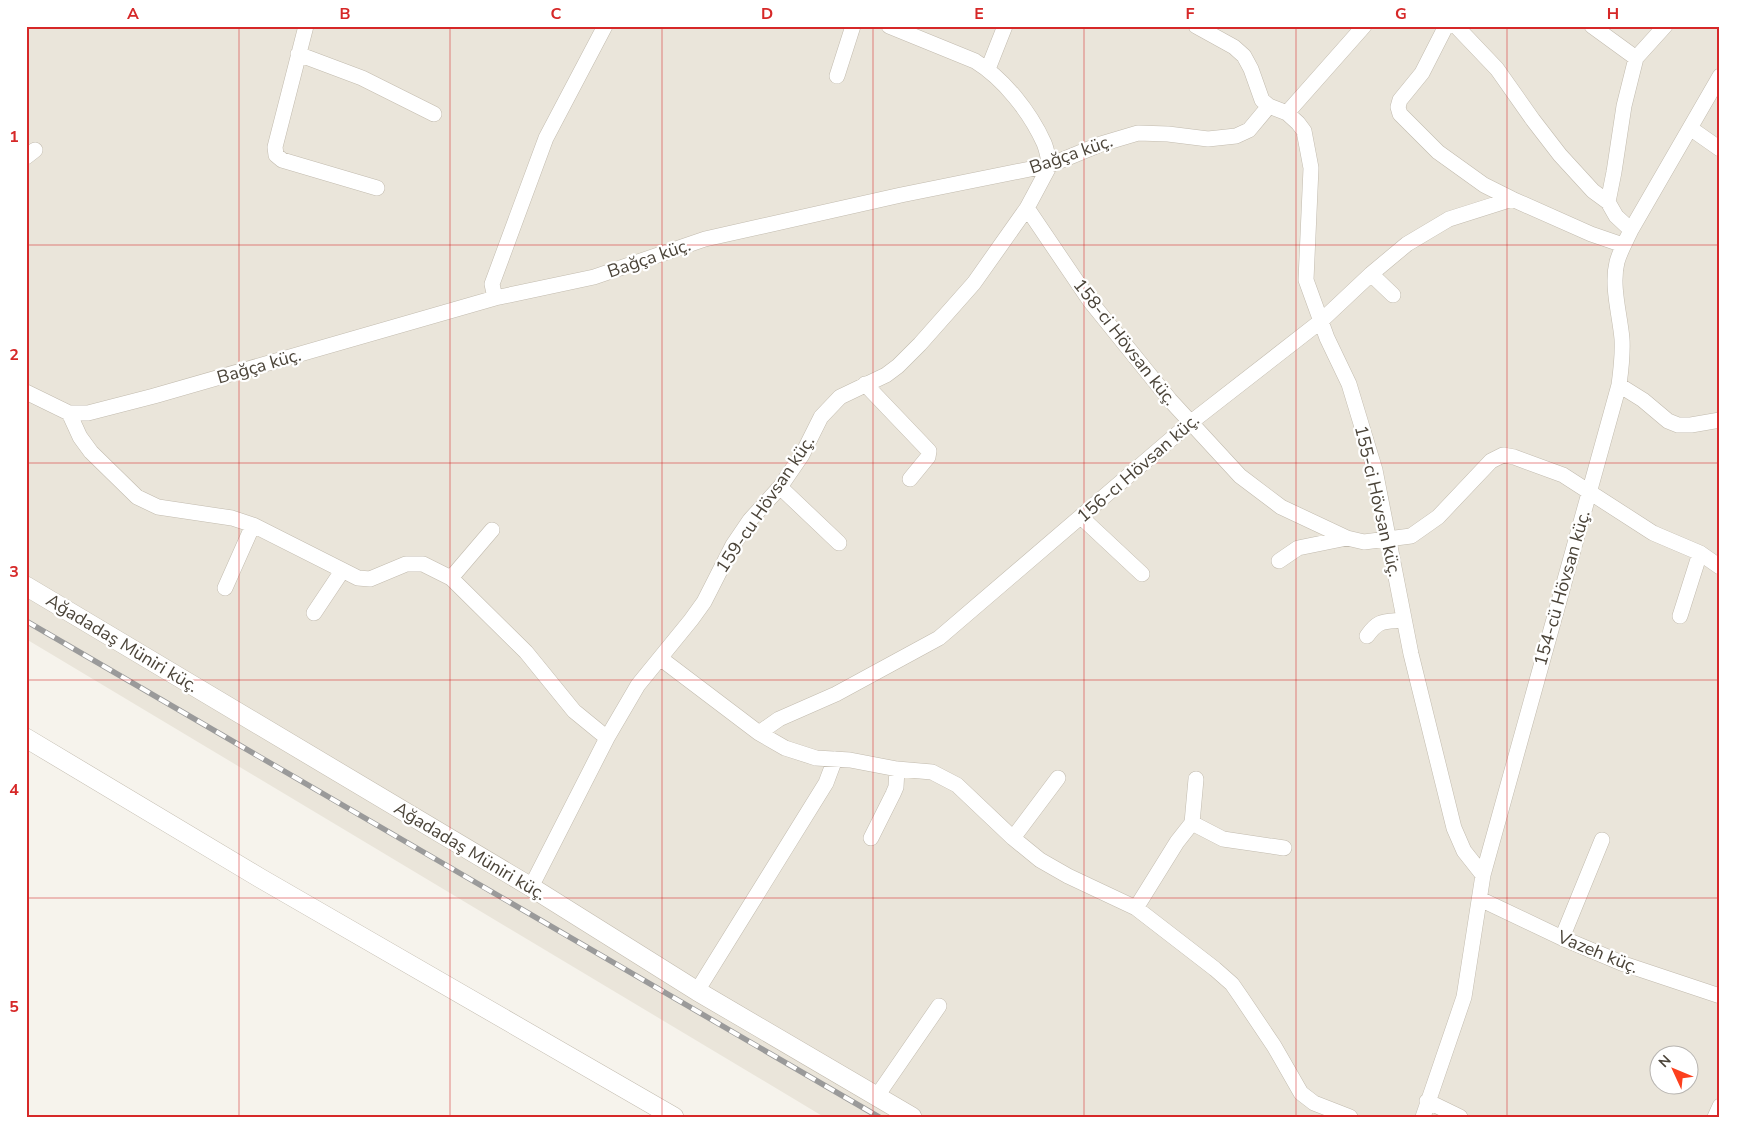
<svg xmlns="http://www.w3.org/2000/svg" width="1746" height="1143" viewBox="0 0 1746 1143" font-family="'Nunito Sans',sans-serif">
  <rect width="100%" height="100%" fill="#f6f3ec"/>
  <path fill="#eae5da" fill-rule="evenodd" d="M26,26H1720V1117H824L26,639ZM1658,1056H1688V1086H1658Z"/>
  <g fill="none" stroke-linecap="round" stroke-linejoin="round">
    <defs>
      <path id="minor" d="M306,26L275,147L276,155L282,160L377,188
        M1196,26L1234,47L1244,56L1251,69L1262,100L1269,106L1287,113L1298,123L1304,131L1311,168L1306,280L1327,338L1349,384L1375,470L1411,654L1454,828L1464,851L1483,875
        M1446,26L1422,73L1400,100L1398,107L1400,114L1438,152L1484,185L1512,199L1591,234L1623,245
        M1456,26L1497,69L1533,120L1560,155L1593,191L1608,202L1616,216L1631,230
        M1592,26L1636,58
        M298,54L362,78L434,114
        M988,69L1005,26
        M837,76L853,26
        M1287,113L1364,26
        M1690,128L1720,149
        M26,157L35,150
        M1608,202L1614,172L1624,106L1636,58L1665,26
        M1027,208L1090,301L1170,400L1240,476L1281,507L1347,538L1364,542L1411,536L1438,517L1491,461L1503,455L1514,457L1563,475L1653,533L1700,553L1720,567
        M1371,274L1393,295
        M495,298L492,284L546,138L605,26
        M865,384L929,451L928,457L910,479
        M1619,385L1643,400L1668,421L1678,425H1691L1720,420
        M26,392L69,413H88L154,396L495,298L594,277L705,239L901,195L1050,165L1101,144L1138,133L1168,134L1208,139L1236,136L1249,130L1269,106
        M69,413L80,437L91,452L137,497L158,507L232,518L253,525L358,578L370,579L406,564H423L451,578L526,652L574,711L607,738
        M780,487L839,543
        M1081,517L1142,574
        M1279,561L1298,548L1347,538
        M451,578L492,530
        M225,588L253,525
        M314,613L342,571
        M1680,616L1700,553
        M1367,636C1379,619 1384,622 1404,620
        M660,658L759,733L785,748L816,758L850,760L897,769L932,772L957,785L1013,838L1040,860L1068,876L1136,908L1215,969L1232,984L1241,997L1274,1046L1301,1093L1314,1103L1350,1117
        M759,733L779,719L836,694L939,638L1190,423L1321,321L1371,274L1407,244L1449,219L1512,199
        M1192,823L1223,839L1284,848
        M871,838L893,794L896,787L897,769
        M1013,838L1058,778
        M531,887L607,738L638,685L691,620L704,602L733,545L750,520L780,487L802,455L821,417L840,397L886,375L898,366L920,344L974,283L1027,208L1050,165C1048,158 1047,150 1044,143C1030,112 1004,79 975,61L889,26
        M1480,899L1562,938L1624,964L1720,996
        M1136,908L1177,842L1192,823L1196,779
        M1562,938L1602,840
        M697,991L826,783L835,759
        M877,1096L939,1006
        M1427,1101L1460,1117
        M1423,1117L1464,997L1483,875L1619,385C1621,370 1623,355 1622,339C1620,315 1611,286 1617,262C1620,251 1626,241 1631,230L1720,76
        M1715,1117L1720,1106"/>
      <path id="tertiary" d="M26,586L531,887L697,991L912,1117
        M26,738L260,878L674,1117"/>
    </defs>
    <use href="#minor" stroke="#c2bbae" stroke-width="16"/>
    <use href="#tertiary" stroke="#c2bbae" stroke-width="20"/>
    <use href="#minor" stroke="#fff" stroke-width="15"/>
    <use href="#tertiary" stroke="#fff" stroke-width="19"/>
    <defs>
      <path id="rail" d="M26,621L879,1117"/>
    </defs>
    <use href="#rail" stroke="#9a9a9a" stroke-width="5.5"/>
    <use href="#rail" stroke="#fff" stroke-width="4" stroke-dasharray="11" stroke-linecap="butt"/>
  </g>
  <path fill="none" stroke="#d62828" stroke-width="1" stroke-opacity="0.55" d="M239,26V1117M450,26V1117M662,26V1117M873,26V1117M1084,26V1117M1296,26V1117M1507,26V1117M26,245H1720M26,463H1720M26,680H1720M26,898H1720"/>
  <g text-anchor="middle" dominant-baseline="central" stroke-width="4.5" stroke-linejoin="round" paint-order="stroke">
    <g font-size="18" fill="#4b4439" stroke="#fff">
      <text transform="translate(1071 154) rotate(-19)">Bağça küç.</text>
      <text transform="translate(649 258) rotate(-19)">Bağça küç.</text>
      <text transform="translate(1125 342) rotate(52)">158-ci Hövsan küç.</text>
      <text transform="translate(259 366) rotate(-16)">Bağça küç.</text>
      <text transform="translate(1138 468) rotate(-41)">156-cı Hövsan küç.</text>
      <text transform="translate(1378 501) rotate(77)">155-ci Hövsan küç.</text>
      <text transform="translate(765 504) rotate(-56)">159-cu Hövsan küç.</text>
      <text transform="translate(1562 588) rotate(-74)">154-cü Hövsan küç.</text>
      <text transform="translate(122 643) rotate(31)">Ağadadaş Müniri küç.</text>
      <text transform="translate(470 851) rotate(31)">Ağadadaş Müniri küç.</text>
      <text transform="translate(1598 952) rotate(22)">Vazeh küç.</text>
    </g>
  </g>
  <rect width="1746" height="1143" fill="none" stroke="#ffffff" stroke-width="55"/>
  <g transform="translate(1674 1070) rotate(314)"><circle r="24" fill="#ffffff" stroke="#b7b4b0"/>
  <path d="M0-4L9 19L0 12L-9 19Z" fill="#fc3f1d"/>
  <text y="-8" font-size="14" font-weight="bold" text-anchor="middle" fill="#4b4439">N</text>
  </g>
  <rect x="28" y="28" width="1690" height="1088" fill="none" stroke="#d62828" stroke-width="2"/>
  <g font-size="16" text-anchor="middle" font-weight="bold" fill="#d62828">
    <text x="133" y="19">A</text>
    <text x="345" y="19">B</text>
    <text x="556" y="19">C</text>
    <text x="767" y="19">D</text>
    <text x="979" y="19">E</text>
    <text x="1190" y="19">F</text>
    <text x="1401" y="19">G</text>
    <text x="1613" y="19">H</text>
    <text x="14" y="142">1</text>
    <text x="14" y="360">2</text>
    <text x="14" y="577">3</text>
    <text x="14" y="795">4</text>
    <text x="14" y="1012">5</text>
  </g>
</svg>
